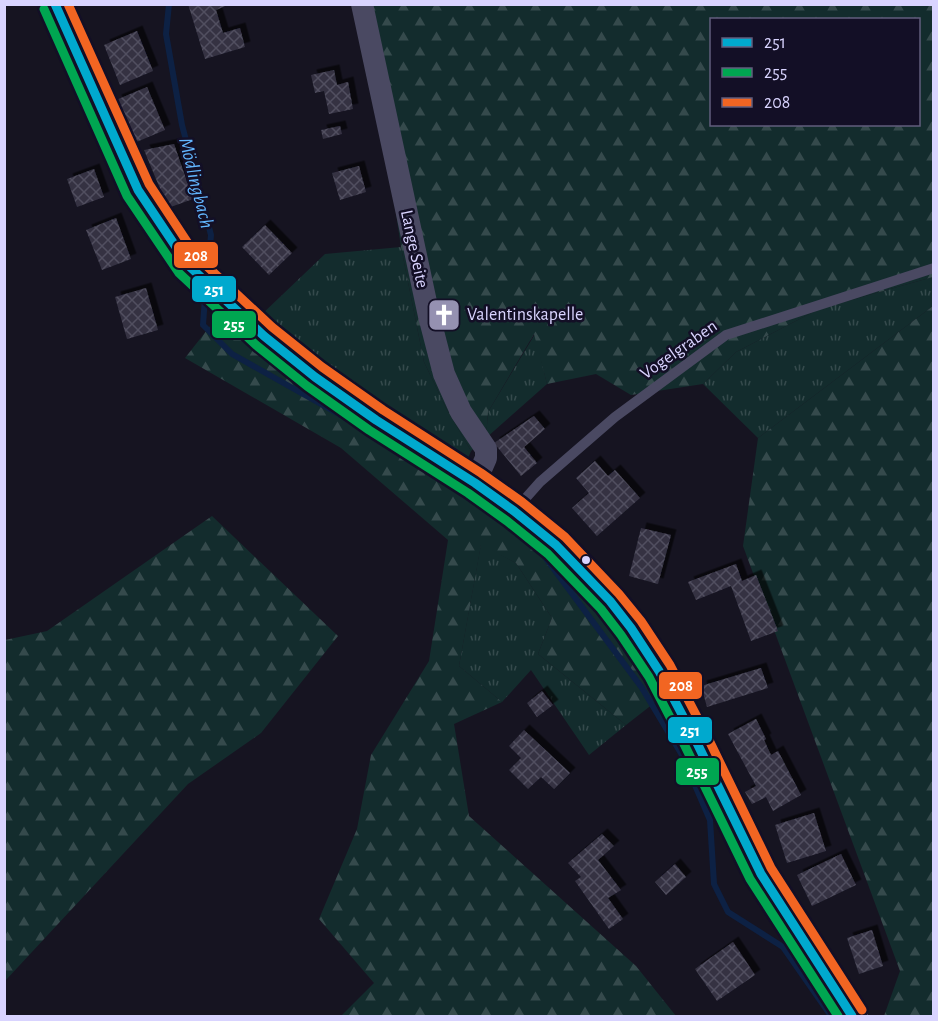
<svg xmlns="http://www.w3.org/2000/svg" width="938" height="1021" viewBox="0 0 938 1021" font-family="'Alegreya Sans',sans-serif">
  <defs>
    <pattern id="grass-tufts" width="24" height="20" patternUnits="userSpaceOnUse" patternTransform="scale(1.5)"><rect width="24" height="20" fill="#132c2d"/><path d="M3 7l-1-3M5 7V3M7 7l1-3M15 17l-1-3M17 17v-4M19 17l1-3" fill="none" stroke="#354a4c"/></pattern>
    <pattern id="forest-firs" width="22" height="20" patternUnits="userSpaceOnUse" patternTransform="scale(1.5)"><rect width="22" height="20" fill="#132c2d"/><path d="M5 1l3.5 6h-7zM16 11l3.5 6h-7z" fill="#354a4c"/></pattern>
    <pattern id="building-cross-hatch" width="8" height="8" patternUnits="userSpaceOnUse" patternTransform="scale(1.5)"><rect width="8" height="8" fill="#343243"/><path d="M0 0l8 8M0 8l8-8" fill="none" stroke="#514f5f"/></pattern>
    <filter id="shadow"><feDropShadow dx="5.5" dy="-5.5" stdDeviation="0" flood-color="#0009"/></filter>
  </defs>
  <rect width="100%" height="100%" fill="#161421"/>
  <path fill="url(#grass-tufts)" d="M401,247L424,362L446,408L471,451L458,482L336,405L218,316L259,317L325,254Z
    M933,277V306L758,438L703,384L736,352L819,309Z
    M535,334L547,384L486,438L488,412Z
    M481,544L516,563L552,618L538,654L626,725L589,755L531,670L502,702L459,666Z"/>
  <path fill="url(#forest-firs)" fill-rule="evenodd" d="M358,5H933V277L819,309L736,352L703,384L631,395L596,374L547,384L534,334L488,412L486,438L471,451L446,408L424,362L401,247L384,133ZM712,20H918V124H712Z
    M933,306V1016H884L900,971L743,546L758,438Z
    M218,316L336,405L552,553L621,636L658,700L626,725L538,654L552,618L516,563L481,545L459,666L502,702L454,724L469,816L636,966L676,1016H341L374,983L319,919L357,829L371,755L429,661L448,540L341,448L185,358Z
    M212,516L338,636L261,733L188,784L5,981V640L47,631Z"/>
  <g fill="none" stroke-linecap="round" stroke-linejoin="round">
    <path stroke="#0d2144" stroke-width="6" d="M169,4L166,34L182,125L211,235L208,268
      M205,297L203,325L232,354L353,422
      M539,549L642,688L682,755L710,820L714,884L728,912L783,947L831,1016"/>
  </g>
  <path fill="url(#building-cross-hatch)" filter="url(#shadow)" d="M188,4H230L216,10L223,33L240,28L245,47L205,59Z
    M137,31L153,71L120,85L104,45Z
    M334,70L337,85L348,82L353,109L329,114L324,91L315,93L311,75Z
    M147,87L165,130L134,143L116,100Z
    M340,126L342,134L323,139L321,130Z
    M174,144L193,199L168,208L144,150Z
    M359,166L366,192L340,200L332,173Z
    M94,169L104,197L77,207L67,179Z
    M116,218L131,259L102,270L86,230Z
    M265,225L292,253L269,275L242,247Z
    M146,288L158,330L127,339L115,297Z
    M534,416L545,429L524,447L537,463L521,476L494,443Z
    M595,461L608,476L615,470L640,498L597,536L572,508L589,493L576,478Z
    M641,528L671,535L658,584L629,576Z
    M736,564L742,581L756,575L778,631L751,641L731,586L696,600L688,582Z
    M761,668L768,688L707,707L701,686Z
    M542,691L553,705L537,717L527,703Z
    M756,719L766,739L764,740L771,755L778,751L801,795L773,811L766,797L752,804L745,792L756,786L728,734Z
    M524,730L570,773L554,789L541,777L528,789L509,770L521,758L509,746Z
    M814,813L826,851L787,863L775,825Z
    M602,834L614,846L598,860L621,890L608,898L623,919L609,929L575,881L581,877L568,863Z
    M841,854L856,885L812,906L797,875Z
    M675,864L686,877L666,895L655,882Z
    M872,930L883,966L859,974L847,938Z
    M733,942L755,975L717,1001L695,969Z"/>
  <g fill="none" stroke-linecap="round" stroke-linejoin="round">
    <path stroke="#4a4962" stroke-width="10" d="M516,509L540,482L615,417L726,335L934,268"/>
    <path stroke="#4a4962" stroke-width="22" d="M362,4L429,316L444,374L461,412L486,449V458L475,483"/>
    <path stroke="#575674" stroke-width="32" d="M55,4L138,190L188,265L264,336L315,377L376,420L475,483L514,511L556,545L610,601L631,628L659,671L696,741L761,874L852,1016"/>
    <defs>
      <path id="bus-1" d="M55,4L138,190L188,265L264,336L315,377L376,420L475,483L514,511L556,545L610,601L631,628L659,671L696,741L761,874L852,1016"/>
      <path id="bus-2" d="M44,9L127,196L179,273L256,345L307,386L369,430L468,493L507,521L548,554L601,609L621,635L649,677L685,746L750,879L838,1016"/>
      <path id="bus-3" d="M68,4L149,184L197,257L272,327L322,367L383,410L481,473L522,502L565,537L619,594L641,621L670,665L707,736L771,868L862,1010"/>
    </defs>
    <use href="#bus-1" stroke="#130f26" stroke-width="14"/>
    <use href="#bus-2" stroke="#130f26" stroke-width="14"/>
    <use href="#bus-3" stroke="#130f26" stroke-width="14"/>
    <use href="#bus-1" stroke="#00a9ce" stroke-width="9"/>
    <use href="#bus-2" stroke="#00a651" stroke-width="9"/>
    <use href="#bus-3" stroke="#f26522" stroke-width="9"/>
  </g>
  <defs>
    <symbol id="church-square" viewBox="-11 -11 22 22"><rect x="-9" y="-9" width="18" height="18" rx="4" fill="#9591b1" stroke="#130f26"/><path d="M-1.2-6h2.4v3.5h3.3v2.4h-3.3V6h-2.4V-.1h-3.3v-2.4h3.3Z" fill="#fff"/></symbol>
  </defs>
  <g fill-rule="evenodd">
    <use href="#church-square" x="425" y="296" width="38" height="38"/>
  </g>
  <circle fill="#d9d4ff" stroke="#130f26" stroke-width="2" cx="586" cy="560" r="5"/>
  <g text-anchor="middle" dominant-baseline="central" stroke-width="5" stroke-linejoin="round" paint-order="stroke">
    <g font-size="18" fill="#d9d4ff" stroke="#130f26">
      <text transform="translate(414 249) rotate(78)">Lange Seite</text>
      <text transform="translate(679 350) rotate(-35)">Vogelgraben</text>
    </g>
    <g font-size="18" fill="#d9d4ff" stroke="#130f26" text-anchor="start">
      <text x="467" y="315">Valentinskapelle</text>
    </g>
    <g font-size="20" font-style="italic" fill="#62b6ff" stroke="#130f26">
      <text transform="translate(196 183) rotate(76)">Mödlingbach</text>
    </g>
  </g>
  <g stroke="#130f26" stroke-width="2">
    <rect x="173" y="241" width="46" height="28" rx="6" fill="#f26522"/>
    <rect x="191" y="275" width="46" height="28" rx="6" fill="#00a9ce"/>
    <rect x="211" y="310" width="46" height="29" rx="6" fill="#00a651"/>
    <rect x="658" y="671" width="45" height="29" rx="6" fill="#f26522"/>
    <rect x="667" y="716" width="46" height="28" rx="6" fill="#00a9ce"/>
    <rect x="675" y="757" width="45" height="29" rx="6" fill="#00a651"/>
  </g>
  <g font-size="16" text-anchor="middle" font-weight="bold" fill="#fff">
    <text x="196" y="261">208</text>
    <text x="214" y="295">251</text>
    <text x="234" y="330">255</text>
    <text x="681" y="691">208</text>
    <text x="690" y="736">251</text>
    <text x="697" y="777">255</text>
  </g>
  <rect width="938" height="1021" fill="none" stroke="#d9d4ff" stroke-width="12"/>
  <rect x="710" y="18" width="210" height="108" fill="#130f26" stroke="#625e7d" stroke-width="1.5"/>
  <rect x="722" y="38" width="30" height="9" fill="#00a9ce" stroke="#625e7d" stroke-width="1.5"/>
  <text x="764" y="48" font-size="18" fill="#d9d4ff">251</text>
  <rect x="722" y="68" width="30" height="9" fill="#00a651" stroke="#625e7d" stroke-width="1.5"/>
  <text x="764" y="78" font-size="18" fill="#d9d4ff">255</text>
  <rect x="722" y="98" width="30" height="9" fill="#f26522" stroke="#625e7d" stroke-width="1.5"/>
  <text x="764" y="108" font-size="18" fill="#d9d4ff">208</text>
</svg>
